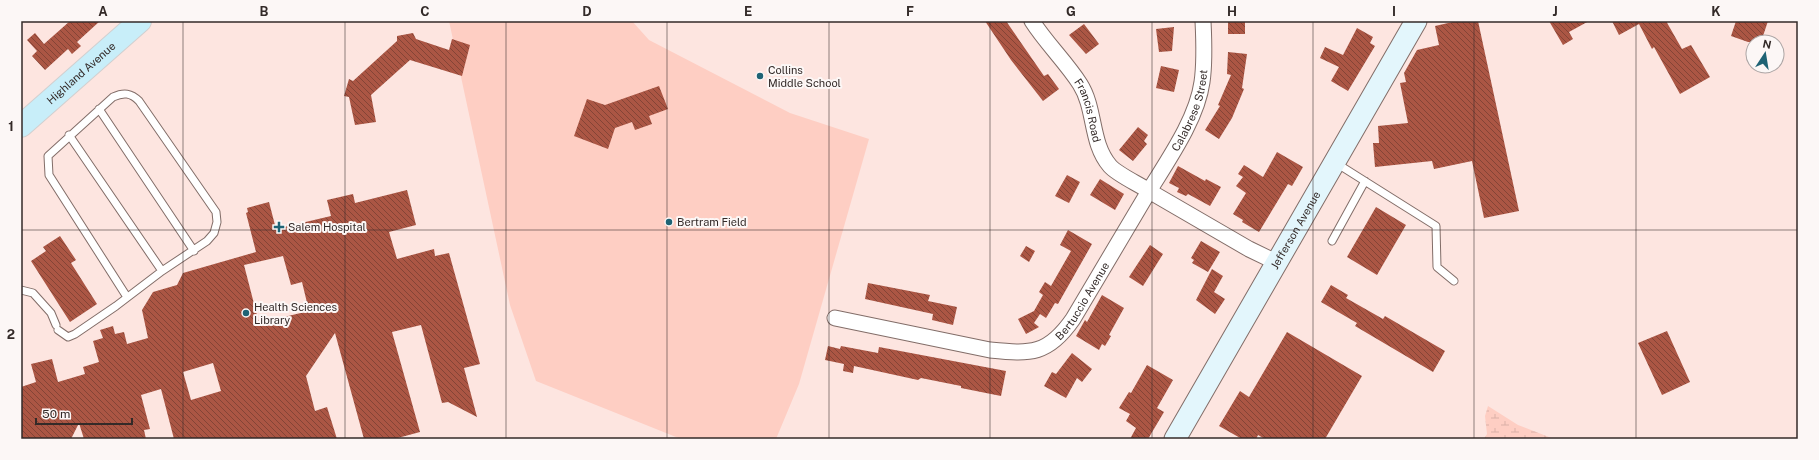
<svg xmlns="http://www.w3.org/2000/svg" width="1819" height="460" viewBox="0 0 1819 460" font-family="'Public Sans',sans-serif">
  <defs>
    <pattern id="wetland-marsh" width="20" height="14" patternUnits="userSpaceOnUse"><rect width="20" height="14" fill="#fecec3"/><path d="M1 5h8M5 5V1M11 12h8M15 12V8" fill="none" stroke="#dab1a8"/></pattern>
    <pattern id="building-back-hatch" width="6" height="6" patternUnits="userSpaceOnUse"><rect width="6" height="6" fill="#ab5644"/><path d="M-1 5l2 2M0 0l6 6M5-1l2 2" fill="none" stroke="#844436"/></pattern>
  </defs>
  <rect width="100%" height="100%" fill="#fde5e0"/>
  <path fill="url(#wetland-marsh)" d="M1488,406L1518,425L1554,439H1484L1487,434L1485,416Z"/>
  <path fill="#fecec3" d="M449,21H632L649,40L790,113L869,139L799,384L776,439H681L536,381L510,305Z"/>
  <path fill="url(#building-back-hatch)" fill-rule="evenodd" d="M70,21H100L77,42L81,46L72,54L68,49L45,70L32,56L37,51L27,40L35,33L44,44Z
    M985,21H1006L1044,76L1048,74L1059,89L1043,101L1011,60Z
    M1228,21H1245V34H1228Z
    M1457,21H1478L1519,211L1484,218L1472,161L1434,169L1432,161L1375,167L1373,143H1379L1378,126L1408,123L1400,83L1406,82L1404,73L1417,50L1439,45L1435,26Z
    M1549,21H1589L1569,32L1573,39L1563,45Z
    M1612,21H1666L1682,49L1691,45L1710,77L1680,94L1654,47L1652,49L1639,24L1619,35Z
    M1736,21H1768L1761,42H1748L1731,36Z
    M1084,24L1099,44L1086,54L1069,35Z
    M1174,27L1172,51L1159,52L1156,29Z
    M1357,28L1373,37L1370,43L1375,46L1348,91L1331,81L1339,67L1320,58L1325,47L1343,55Z
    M413,33L416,39L449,50L452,39L470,45L462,76L410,60L371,95L376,122L355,125L349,97L344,96L349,79L353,81L397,41V36Z
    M1228,52L1247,54L1242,88L1244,89L1232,118L1219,139L1205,130L1220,106L1218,105L1231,75L1227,74Z
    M1161,66L1179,70L1174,92L1156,88Z
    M659,86L668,109L649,116L652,124L635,130L632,122L615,128L608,149L574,136L587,99L605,105Z
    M1138,127L1148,135L1144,141L1147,144L1133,161L1119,150Z
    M1277,152L1303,167L1292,186L1288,184L1259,232L1242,222L1243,220L1233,214L1246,193L1236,186L1243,177L1238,174L1244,165L1263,177Z
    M1178,166L1205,181L1206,179L1221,187L1210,206L1188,194L1186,196L1177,192L1179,188L1169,183Z
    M1067,175L1080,182L1069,203L1055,196Z
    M1100,179L1124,194L1115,210L1090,195Z
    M407,190L416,225L389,232L397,259L434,249L435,256L449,253L480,364L464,368L477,417L448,402L442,403L421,325L392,332L420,432L394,439H364L335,333L306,376L315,411L327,407L337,439H174L161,389L141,395L150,429L144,430L146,439H84L79,423L71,439H21V387L36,382L31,364L52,359L58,382L85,374L83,367L99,362L93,341L103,338L100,330L113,326L115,334L124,332L127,344L148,338L142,310L153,292L177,285L183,273L256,252L246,213L248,212L247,208L269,202L276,229L331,216L327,200L353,194L355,203ZM283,256L291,285L302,282L309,311L259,323L244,265ZM213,363L221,391L191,400L183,372Z
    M1376,207L1406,225L1377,275L1347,257Z
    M1068,230L1092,244L1058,304L1055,303L1046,318L1040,314L1034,323L1039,327L1026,334L1018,319L1034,311L1043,295L1039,292L1045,282L1051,286L1071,251L1060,245Z
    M60,236L76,260L71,263L97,304L70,322L31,261L46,251L43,247Z
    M1201,241L1220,252L1208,272L1192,263L1194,260L1191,258Z
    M1150,245L1163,254L1143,286L1129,277Z
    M1026,246L1035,251L1029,262L1020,256Z
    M1212,269L1223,276L1214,292L1225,299L1215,314L1196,300Z
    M868,283L930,295L928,301L957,307L953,325L932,320L933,314L865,299Z
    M1331,285L1348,295L1346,298L1383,319L1385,316L1445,351L1433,372L1355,326L1357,323L1321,302Z
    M1102,295L1124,308L1109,335L1111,336L1105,346L1102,344L1099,350L1076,336L1085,320L1087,322Z
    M1667,331L1690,382L1662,395L1638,343Z
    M1287,332L1362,376L1325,439H1265L1258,435L1256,439H1242L1219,426L1240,391L1249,397Z
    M828,346L840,349L841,346L878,353L879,347L1006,371L1001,396L961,388V386L921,378L918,380L854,366L853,373L843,371L844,364L825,360Z
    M1072,353L1092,369L1082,382L1077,378L1066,398L1044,386L1052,372L1056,374Z
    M1147,365L1173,380L1157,408L1164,412L1148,439H1130L1136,428L1126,421L1130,414L1119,408L1129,392L1131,393Z"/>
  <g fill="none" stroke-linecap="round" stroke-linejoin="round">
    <defs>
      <path id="service" d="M99,109L194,251
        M69,135L162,271
        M1336,163L1436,226L1437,267L1454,281
        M1332,241L1365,181
        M21,290L33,293L51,313L56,325
        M58,330L68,337L75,334L116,306L162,271L207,241L214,233L217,222L216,212L139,101C131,93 124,92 113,97L48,156L49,175L127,297"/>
      <g id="minor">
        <path id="s1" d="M1032,21C1046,43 1066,62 1080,84C1096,109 1090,143 1110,166C1118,175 1139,184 1149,191C1168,160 1197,119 1202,82C1205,62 1204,41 1203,21"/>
        <path id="s2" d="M835,318L990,350C1031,354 1048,355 1073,319L1149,191L1249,249L1276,262"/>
      </g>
      <g id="secondary">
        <path id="s3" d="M1175,439L1416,21"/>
      </g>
      <g id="primary">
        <path id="s4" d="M21,126L140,21"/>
      </g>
    </defs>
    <use href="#service" stroke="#826d68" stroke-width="9"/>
    <use href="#minor" stroke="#826d68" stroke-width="17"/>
    <use href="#secondary" stroke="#826d68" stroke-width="23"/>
    <use href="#primary" stroke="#d2d0d0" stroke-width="24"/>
    <use href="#service" stroke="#fff" stroke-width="7"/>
    <use href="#minor" stroke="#fff" stroke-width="15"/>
    <use href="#secondary" stroke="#e3f6fc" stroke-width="21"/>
    <use href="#primary" stroke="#c8eef9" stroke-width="22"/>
  </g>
  <path fill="none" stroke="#332a28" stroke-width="1" stroke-opacity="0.55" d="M183,21V439M345,21V439M506,21V439M667,21V439M829,21V439M990,21V439M1152,21V439M1313,21V439M1474,21V439M1636,21V439M21,230H1798"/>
  <g fill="#1f6375" stroke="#fcf7f6" stroke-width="1.5">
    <circle cx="760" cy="76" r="4"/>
    <circle cx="669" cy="222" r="4"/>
    <path d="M277 221h4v4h4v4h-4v4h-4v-4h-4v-4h4z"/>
    <circle cx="246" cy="313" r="4"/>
  </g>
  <g text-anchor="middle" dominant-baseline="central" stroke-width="4" stroke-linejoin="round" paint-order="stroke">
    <g font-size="11" fill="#332a28" stroke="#fcf7f6" text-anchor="start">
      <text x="768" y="70">Collins<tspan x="768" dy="13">Middle School</tspan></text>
      <text x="677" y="222">Bertram Field</text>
      <text x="288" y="227">Salem Hospital</text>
      <text x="254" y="307">Health Sciences<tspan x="254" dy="13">Library</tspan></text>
    </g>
    <g font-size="11" fill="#332a28" stroke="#fcf7f6">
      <text stroke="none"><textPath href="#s4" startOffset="80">Highland Avenue</textPath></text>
      <text stroke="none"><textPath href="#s1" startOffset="305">Calabrese Street</textPath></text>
      <text stroke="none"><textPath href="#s1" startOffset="107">Francis Road</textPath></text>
      <text stroke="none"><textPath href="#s3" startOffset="241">Jefferson Avenue</textPath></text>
      <text stroke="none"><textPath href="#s2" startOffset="274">Bertuccio Avenue</textPath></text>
    </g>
  </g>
  <rect width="1819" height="460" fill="none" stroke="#fcf7f6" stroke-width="44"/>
  <g transform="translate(1765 54) rotate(12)"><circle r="19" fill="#fcf7f6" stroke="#aca5a4"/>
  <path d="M0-3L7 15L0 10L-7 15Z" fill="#1f6375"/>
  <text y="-6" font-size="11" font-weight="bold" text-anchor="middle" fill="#332a28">N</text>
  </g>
  <path d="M36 418v6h96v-6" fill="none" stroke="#332a28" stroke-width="2"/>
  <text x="42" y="418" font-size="12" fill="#332a28" stroke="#fcf7f6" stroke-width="3" paint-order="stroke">50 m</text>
  <rect x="22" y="22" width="1775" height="416" fill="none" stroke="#332a28" stroke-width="1.5"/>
  <g font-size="13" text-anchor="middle" font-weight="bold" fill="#332a28">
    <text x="103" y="16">A</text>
    <text x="264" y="16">B</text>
    <text x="425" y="16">C</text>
    <text x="587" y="16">D</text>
    <text x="748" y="16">E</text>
    <text x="910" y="16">F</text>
    <text x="1071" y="16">G</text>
    <text x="1232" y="16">H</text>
    <text x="1394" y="16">I</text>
    <text x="1555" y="16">J</text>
    <text x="1716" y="16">K</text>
    <text x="11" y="131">1</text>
    <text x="11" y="339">2</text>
  </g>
</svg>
